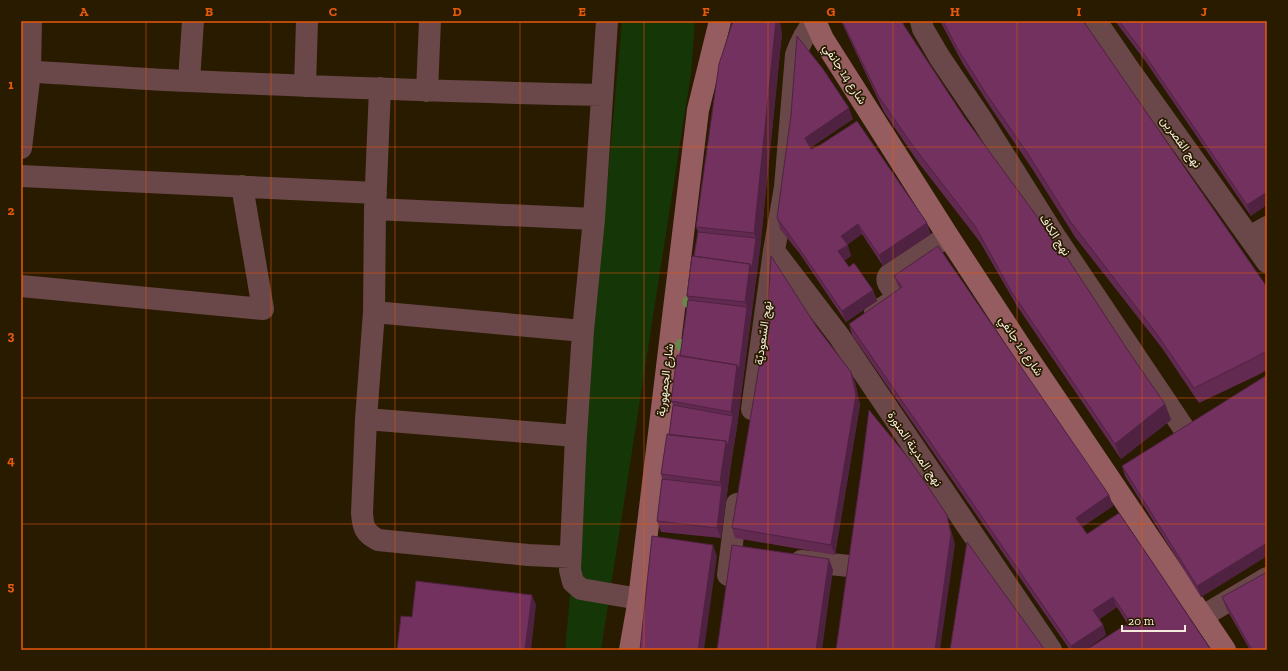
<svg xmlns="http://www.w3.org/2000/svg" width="1288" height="671" viewBox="0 0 1288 671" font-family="'Zilla Slab',Vazirmatn,serif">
  <rect width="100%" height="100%" fill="#291b00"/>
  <path fill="#153607" d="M622,21H695L691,73L601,650H565Z"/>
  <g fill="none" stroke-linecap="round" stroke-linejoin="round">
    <path stroke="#6a4748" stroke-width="22" d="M607,21L594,219L583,331L576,436L570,570L573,582L581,589L639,599
      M921,21L923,29L940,58L982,120L1056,238L1195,445
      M1096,21L1128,68L1267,262
      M21,71C77,74 134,79 190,81C327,87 465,92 602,95
      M189,81L193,21
      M305,86L307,21
      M380,88L375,209L374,312L366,419L362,513C363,528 365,533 378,540L528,555L570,557
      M427,91L430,21
      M21,148L30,72L31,21
      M21,176L376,193
      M375,209L594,219
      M1249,237L1267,227
      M774,251L839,336L1051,650
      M21,286L263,309L242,186
      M374,312L583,331
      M875,312C880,309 887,306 892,301C901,291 882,285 889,275L948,236
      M752,409L774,251L785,187L796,55C800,43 806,31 815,21
      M366,419L576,436
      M801,561L849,566
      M728,575L737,504
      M1203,616L1267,578"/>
    <path stroke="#955d5f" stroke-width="22" d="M815,21L823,39L948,236L1022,349L1225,650
      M630,650L639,599L698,110L720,21"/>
  </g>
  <g fill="#69874a">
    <circle cx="688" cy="302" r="6"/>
    <circle cx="681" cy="345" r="6"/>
  </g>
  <path fill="#622a51" d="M841,21H903L904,25L964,117L1165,404L1171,420L1121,459L1017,306L980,242L918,162L884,112Z
    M940,21H1083L1267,287V370L1258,375L1199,403L1162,348L1075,237L1033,170L993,111L963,64Z
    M1115,21H1267L1251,216L1146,62Z
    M782,33L760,249L737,427L732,457L721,538L661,532L657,521L662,479L661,474L669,435L673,405L671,401L680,356L688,300L687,296L694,256L698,232L696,227Z
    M791,115L853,119L810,148L811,149L931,234L883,266L862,234L847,245L851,256L844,261L849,267L873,290L877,301L846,322L800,254L780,229L777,218Z
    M894,276L1109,495L1113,506L1082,527L1087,534L1211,650L1127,623L1117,607L1099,619L1103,625L1106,635L1085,650H1070L852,335L849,324L900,289L898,286Z
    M818,329L855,382L860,405L835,555L735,538L732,528Z
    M1267,375V556L1201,597L1125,476L1122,466Z
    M1222,597L1267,650H1250L1226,608Z"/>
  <path fill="#502242" d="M776,21H780L782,33L760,249L737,427L732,457L721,538L717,528L722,486L720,482L726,441L733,416L731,412L737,365L747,307L745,302L750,264L756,238L754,233Z
    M849,108L853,119L809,148L805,138Z
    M1267,192V205L1251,216L1247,205Z
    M927,223L931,234L883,266L879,255Z
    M858,224L862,234L845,246L841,236Z
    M848,245L851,256L842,262L838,251Z
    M873,290L877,301L846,322L842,311Z
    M851,372L855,382L860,405L835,555L831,545Z
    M1165,404L1171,420L1121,459L1115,444Z
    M1109,495L1113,506L1080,528L1076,518Z
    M947,515L950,526L955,544L940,650H935Z
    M1267,543V556L1201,597L1197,586Z
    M713,545L717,556L704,650H698Z
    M829,559L833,570L822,650H816Z
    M532,595L536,605L531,650H525Z
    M1113,597L1117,607L1097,621L1093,610Z
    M1103,625L1106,635L1085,650H1072L1071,646Z"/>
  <path fill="#72315e" stroke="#502242" d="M733,21H776L754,233L696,227L719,64Z
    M842,21H901L964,117L1066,256L1131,355L1165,404L1115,444L1011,291L975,226L913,146L879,97Z
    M943,21H1083L1093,35L1267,287V351L1252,359L1194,388L1156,333L1070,221L1028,154L987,95L957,48Z
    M1119,21H1267V192L1247,205L1142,51Z
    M797,36L823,69L849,108L805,138L811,149L820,145L857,121L927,223L879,255L858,224L841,236L848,245L838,251L849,267L854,263L873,290L842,311L796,244L777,218L791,115Z
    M698,232L756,238L752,268L750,264L694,256Z
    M938,246L1109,495L1076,518L1087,534L1119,513L1159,572L1211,650H1086L1130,622L1113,597L1093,610L1103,625L1071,646L849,324L902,287L894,276Z
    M692,256L750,264L745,302L687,296Z
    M771,256L818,329L851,372L856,395L831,545L732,528L767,319Z
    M688,300L747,307L739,370L737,365L680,356Z
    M677,355L737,365L731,412L671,401Z
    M1267,375V543L1197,586L1122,466Z
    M673,405L733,416L728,446L726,441L669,435Z
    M869,410L910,460L947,515L951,534L935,650H836L862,466Z
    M667,434L726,441L720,482L661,474Z
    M662,479L722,486L717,528L657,521Z
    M652,536L713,545L698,650H640Z
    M967,542L1045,650H950Z
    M732,545L829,559L816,650H717Z
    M1267,572V650H1252L1222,597Z
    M416,581L532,595L525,650H502L496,649V650H397L401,616L412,617Z"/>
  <path fill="none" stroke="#e8590c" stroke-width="1" stroke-opacity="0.55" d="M146,21V650M271,21V650M395,21V650M520,21V650M644,21V650M768,21V650M893,21V650M1017,21V650M1142,21V650M21,147H1267M21,273H1267M21,398H1267M21,524H1267"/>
  <g text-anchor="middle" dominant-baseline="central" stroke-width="3.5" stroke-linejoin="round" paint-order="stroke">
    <g font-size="12" fill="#f4ebda" stroke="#291b00">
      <text transform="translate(845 74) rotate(57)">شارع 14 جانفي</text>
      <text transform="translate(1181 142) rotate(54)">نهج القصرين</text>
      <text transform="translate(1055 235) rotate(57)">نهج الكاف</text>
      <text transform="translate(763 333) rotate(-82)">نهج السّعوديّة</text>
      <text transform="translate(1021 346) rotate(56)">شارع 14 جانفي</text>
      <text transform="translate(665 380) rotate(-83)">شارع الجمهورية</text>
      <text transform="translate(915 449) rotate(56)">نهج المدينة المنورة</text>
    </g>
  </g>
  <rect width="1288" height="671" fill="none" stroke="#291b00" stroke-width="44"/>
  <path d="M1122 625v6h63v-6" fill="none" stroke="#f4ebda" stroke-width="2"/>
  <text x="1128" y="625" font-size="12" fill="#f4ebda" stroke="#291b00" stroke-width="3" paint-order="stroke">20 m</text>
  <rect x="22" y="22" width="1244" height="627" fill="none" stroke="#e8590c" stroke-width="1.5"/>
  <g font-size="13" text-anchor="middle" font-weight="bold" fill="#e8590c">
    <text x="84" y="16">A</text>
    <text x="209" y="16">B</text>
    <text x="333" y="16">C</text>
    <text x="457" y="16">D</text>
    <text x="582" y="16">E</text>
    <text x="706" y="16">F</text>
    <text x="831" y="16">G</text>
    <text x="955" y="16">H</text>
    <text x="1079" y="16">I</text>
    <text x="1204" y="16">J</text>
    <text x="11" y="89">1</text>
    <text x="11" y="215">2</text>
    <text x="11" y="340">3</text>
    <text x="11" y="465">4</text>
    <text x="11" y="591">5</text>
  </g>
</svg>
